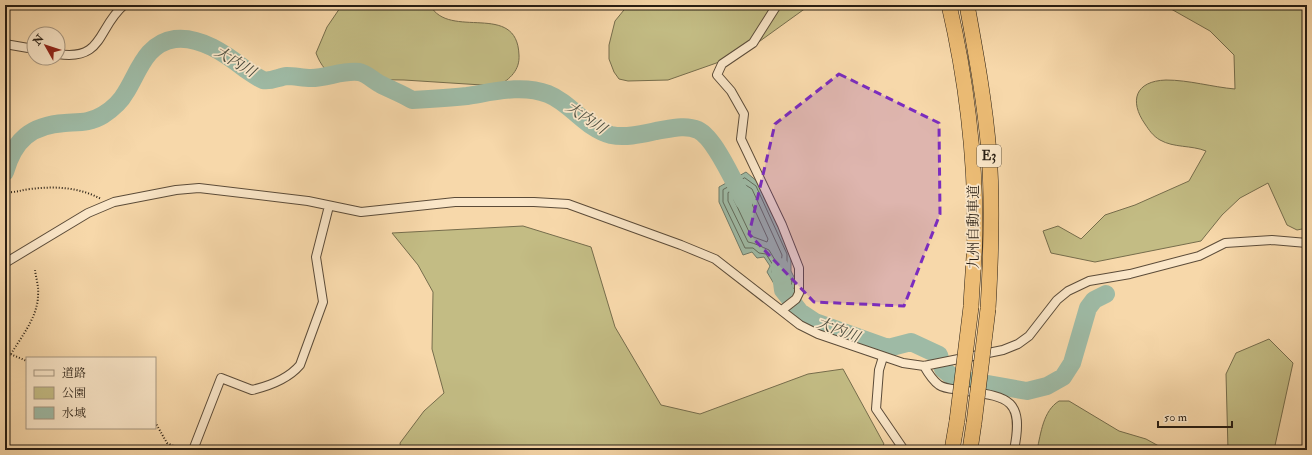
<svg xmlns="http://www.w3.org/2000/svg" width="1312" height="455" viewBox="0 0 1312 455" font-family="'IM FELL Double Pica','Noto Serif JP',serif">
  <rect width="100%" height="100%" fill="#f7d8aa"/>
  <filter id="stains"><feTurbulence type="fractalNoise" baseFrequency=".005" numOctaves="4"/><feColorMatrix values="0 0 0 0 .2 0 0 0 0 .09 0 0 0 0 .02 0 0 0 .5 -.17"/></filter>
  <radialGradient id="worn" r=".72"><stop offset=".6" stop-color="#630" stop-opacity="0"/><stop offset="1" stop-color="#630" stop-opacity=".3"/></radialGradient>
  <path fill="#c3bc84" stroke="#766d4c" d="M342,5H430C449,41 517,0 519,55C520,70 510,79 498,86L404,80L340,79C328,76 320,64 316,53L327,27Z
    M628,5H810L742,54L668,80L628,81L619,79L614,72L609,59V45L615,21Z
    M1164,5H1307V228L1297,230L1287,225L1268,183L1240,198L1222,215L1201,241L1095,262L1051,253L1043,231L1058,226L1081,239L1105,215L1135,205L1189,181L1206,151C1191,145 1174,148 1160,140C1153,136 1149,130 1145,124C1129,101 1135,81 1166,80C1189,80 1212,87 1235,89L1234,55L1210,31Z
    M523,226L591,247L615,327L661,405L700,414L808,374L843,369L884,444L879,450H401L400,443L424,411L444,393L432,349L433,292L418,265L392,233Z
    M1269,339L1293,363L1274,450H1228L1226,374L1236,353Z
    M1059,401H1069L1119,431L1146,439L1166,450H1037C1041,433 1043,411 1059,401Z"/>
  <path fill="#9ebaa5" stroke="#6f7c6b" d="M746,172L759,183L791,253V271L796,281V288L787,289L780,294L767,272L770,266L764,257L757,258L752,252L743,255L719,202V187Z"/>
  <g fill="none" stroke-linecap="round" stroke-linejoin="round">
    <path stroke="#636c5c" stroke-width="1" d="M745,178L756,186L787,254V272L792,282L791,285L780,287L772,272L773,265L766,254L759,253L753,248H745L723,202V190Z
      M744,184L752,189L782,255L781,265H778L769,250C762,247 755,243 748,242L728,201V193Z
      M743,191L747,193L768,239L767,242L751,236L734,200V196Z"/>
    <path stroke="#9ebaa5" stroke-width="18" d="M5,172C14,140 31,125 65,123C79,122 90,123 103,115C111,110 121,101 126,92C139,71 146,43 175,39C200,36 226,54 245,69C251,73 256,77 263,80C270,82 279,77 287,76C295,76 303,78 311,78C327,78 343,70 359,72C366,73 374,81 380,84C391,90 401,93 412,100C430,99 448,98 467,96C493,92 522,84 548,94C571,103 586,129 611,135C626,138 642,134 656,131C669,129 685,124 698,130C715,138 735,184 744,201
      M780,267L783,290L800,312L815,322L888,348L911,342L939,355L943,369L954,378L1027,391L1047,386L1063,377L1072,363L1088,308L1094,300L1106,294"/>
    <defs>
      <path id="street" d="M777,5L753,43L722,64L717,75L731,91L744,114L741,139L782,225L799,268V293L796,299L782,310
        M5,44L34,49
        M58,54C104,61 97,28 124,5
        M5,263L88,213L114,202L176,190L199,188L308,201L361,212L455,202H534L568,204L681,245L715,259L800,325L818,334L903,363L924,366L1003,350L1018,344L1029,336L1057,300L1068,291L1089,281L1130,274L1199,256L1225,243L1272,240L1307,243
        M883,357L879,370L876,409L904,450
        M924,366C928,373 932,380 939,385C945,389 954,389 960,390C1006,397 1025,396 1014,450
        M193,450L221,378L252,390C269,386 289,378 300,365L323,302L316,257L329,206"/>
      <path id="highway" d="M949,5C966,78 975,153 975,228C975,254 972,281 971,307
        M967,5C976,54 985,103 989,153C993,205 991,257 988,309
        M952,450L957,421
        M970,450L974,423"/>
    </defs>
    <use href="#street" stroke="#5c4c39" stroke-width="10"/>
    <use href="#highway" stroke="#281e13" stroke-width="16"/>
    <path stroke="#281e13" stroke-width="2" stroke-dasharray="1 2" stroke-linecap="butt" d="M5,192C15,193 21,190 30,189C55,186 79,187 101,199
      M5,352L27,361
      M11,354C21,337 38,317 38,295C39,287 36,278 35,270
      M155,422L167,443L182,450"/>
    <use href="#street" stroke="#fae6c8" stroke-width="8"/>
    <use href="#highway" stroke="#ecbc75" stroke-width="15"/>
    <defs>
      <path id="highway-bridge" d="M957,421L971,307
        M974,423L988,309"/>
    </defs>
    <use href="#highway-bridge" stroke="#281e13" stroke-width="16" stroke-linecap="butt"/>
    <use href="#highway-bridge" stroke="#ecbc75" stroke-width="15"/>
  </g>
  <path fill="#7b2cbf" fill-opacity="0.2" stroke="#7b2cbf" stroke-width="3" stroke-dasharray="8 5" stroke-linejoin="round" d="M839,74L939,123L940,214L904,306L814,302L749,234L775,124Z"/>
  <g text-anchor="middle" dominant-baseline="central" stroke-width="3.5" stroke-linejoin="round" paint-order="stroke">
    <rect fill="#fae6c8" stroke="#675a49" stroke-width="1" x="977" y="145" width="24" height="22" rx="3"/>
    <g font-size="13" font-weight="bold" fill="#281e13">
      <text x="989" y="156">E3</text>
    </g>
    <g font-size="14" fill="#281e13" stroke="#fae6c8">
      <text transform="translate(973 227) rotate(-90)">九州自動車道</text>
    </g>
    <g font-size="15" font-style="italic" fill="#4b4d3f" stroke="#fae6c8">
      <text transform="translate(235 62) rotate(31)">大内川</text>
      <text transform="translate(586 118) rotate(34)">大内川</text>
      <text transform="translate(838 330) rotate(21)">大内川</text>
    </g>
  </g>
  <rect width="1312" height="455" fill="none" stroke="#f7d8aa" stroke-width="20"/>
  <rect x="6" y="6" width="1300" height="443" fill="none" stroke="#281e13" stroke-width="2"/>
  <rect x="10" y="10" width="1292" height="435" fill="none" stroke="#281e13"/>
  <rect x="26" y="357" width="130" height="72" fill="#fae6c8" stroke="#a69680"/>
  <rect x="34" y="370" width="20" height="6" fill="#fae6c8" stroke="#a69680"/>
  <text x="62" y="377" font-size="12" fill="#281e13">道路</text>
  <rect x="34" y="387" width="20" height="12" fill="#c3bc84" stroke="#a69680"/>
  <text x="62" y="397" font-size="12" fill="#281e13">公園</text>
  <rect x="34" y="407" width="20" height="12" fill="#9ebaa5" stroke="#a69680"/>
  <text x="62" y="417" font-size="12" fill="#281e13">水域</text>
  <g transform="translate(46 46) rotate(309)"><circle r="19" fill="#fae6c8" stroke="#a69680"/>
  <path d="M0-3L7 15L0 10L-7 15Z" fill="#8f2418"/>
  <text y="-6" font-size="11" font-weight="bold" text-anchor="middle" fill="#281e13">N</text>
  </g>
  <path d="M1158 421v6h74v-6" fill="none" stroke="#281e13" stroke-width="2"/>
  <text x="1164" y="421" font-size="12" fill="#281e13" stroke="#fae6c8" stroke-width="3" paint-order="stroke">50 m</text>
  <rect width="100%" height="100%" filter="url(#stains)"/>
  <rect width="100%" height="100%" fill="url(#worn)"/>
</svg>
